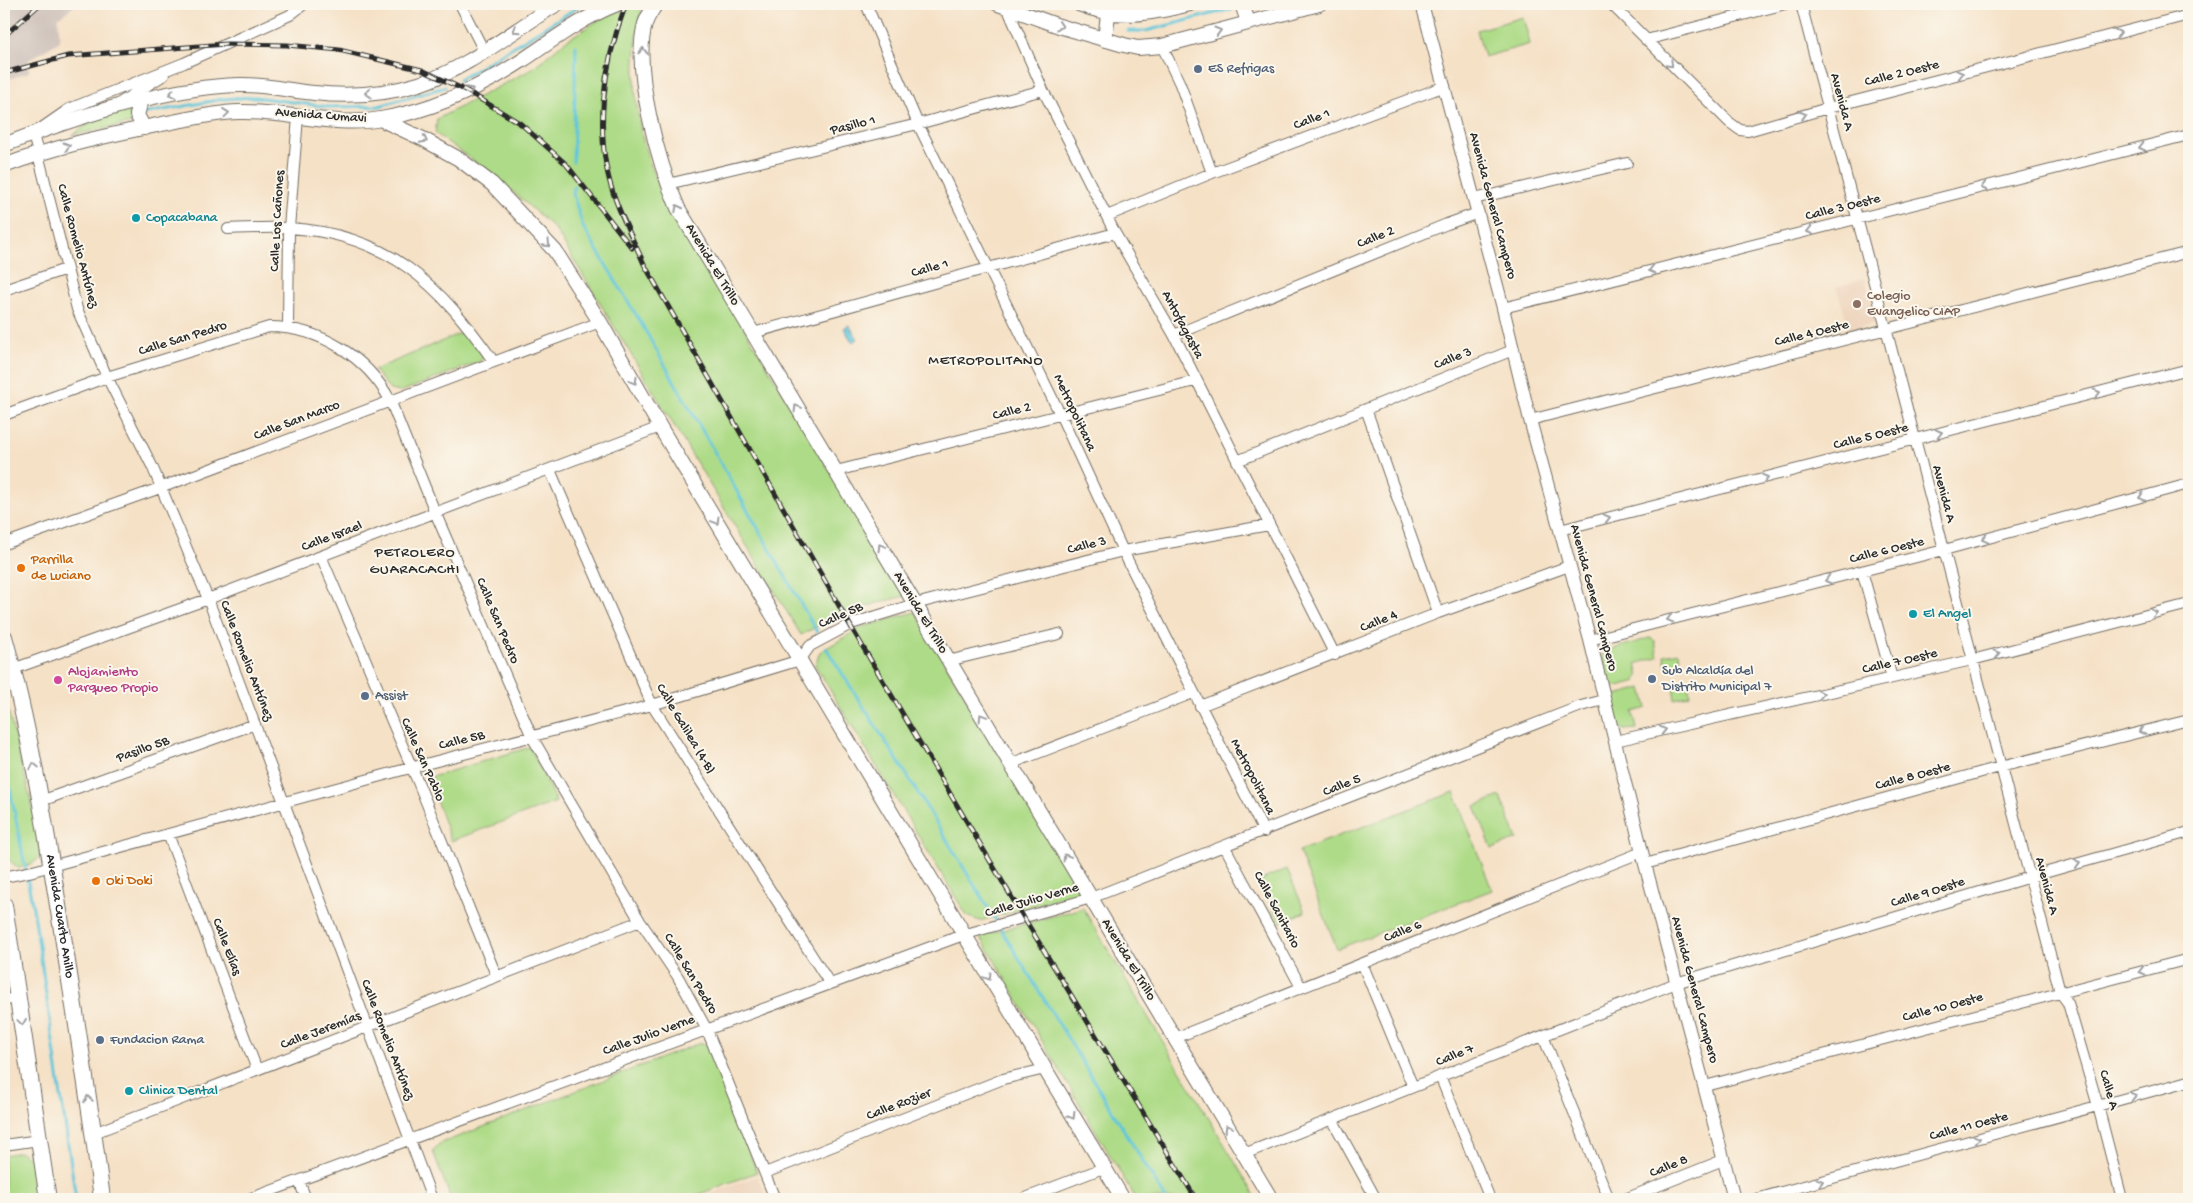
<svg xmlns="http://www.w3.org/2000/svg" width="2193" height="1203" viewBox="0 0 2193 1203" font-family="'Gochi Hand',sans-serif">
  <rect width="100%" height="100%" fill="#fbf7ec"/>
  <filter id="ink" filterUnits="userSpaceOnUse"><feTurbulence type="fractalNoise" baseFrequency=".02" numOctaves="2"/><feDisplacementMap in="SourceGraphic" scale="10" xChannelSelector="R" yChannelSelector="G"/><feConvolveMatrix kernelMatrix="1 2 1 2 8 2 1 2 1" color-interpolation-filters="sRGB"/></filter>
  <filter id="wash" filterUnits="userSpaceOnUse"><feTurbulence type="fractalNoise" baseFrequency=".0096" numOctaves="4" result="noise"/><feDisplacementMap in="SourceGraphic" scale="20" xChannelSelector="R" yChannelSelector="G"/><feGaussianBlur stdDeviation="1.12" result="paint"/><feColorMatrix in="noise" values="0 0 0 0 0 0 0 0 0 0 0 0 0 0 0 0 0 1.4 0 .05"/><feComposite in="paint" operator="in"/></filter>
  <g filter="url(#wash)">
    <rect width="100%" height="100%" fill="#f5e1c6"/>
    <path fill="#edd2ba" d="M1865,278L1878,322L1850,330L1836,287Z
      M757,1176L767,1199H697Z"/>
    <path fill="#cec1ba" d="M4,4H77L58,18L60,41L29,60V72L4,81Z"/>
    <path fill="#aedb87" stroke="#6c8359" d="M643,4C632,48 632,99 644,144C648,160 655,175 661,191L906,596C865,605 838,615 801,635L555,229L495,176L435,133L437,119L530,70L567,40L605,16Z
      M1523,17L1530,44L1484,57L1477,30Z
      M129,109L132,123L72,135L101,116Z
      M466,331L483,354L481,361L400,392L390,390L374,370Z
      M915,612L1081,892L980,921L967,916L815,665L820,652L862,627Z
      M1650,638L1655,641L1658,657L1636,664L1639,677L1636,678L1637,681L1610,688L1602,655L1606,651Z
      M1679,652L1681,663L1666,667L1664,655Z
      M1688,683L1690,695L1675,699L1673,686Z
      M1642,688L1647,708L1633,712L1637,729L1624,730L1618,726L1612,696Z
      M4,694L43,849C38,863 32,865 18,868L7,858L4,843Z
      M530,747L556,802L451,841L428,778Z
      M1454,792L1492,890L1337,949L1299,851Z
      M1500,796L1517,839L1492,849L1475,806Z
      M1287,869L1305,912L1279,923L1261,880Z
      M1083,908L1257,1199H1136L980,936Z
      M700,1043L709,1045L757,1172L687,1199H451L433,1151L439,1144Z
      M20,1152L30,1158L36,1199H4V1155Z"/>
    <path fill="#5fc6db" stroke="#457883" d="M849,325L858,339L852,342L844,328Z"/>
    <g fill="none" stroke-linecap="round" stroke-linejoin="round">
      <path stroke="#5fc6db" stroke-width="3" d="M1128,31H1146L1239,7
        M459,80L583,4
        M142,114L223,99L255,97L329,107L379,106L445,87
        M573,162L576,46
        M574,187L573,194L583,227L641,323L817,632
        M826,648L910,780L1166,1199
        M4,757L35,919L76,1199"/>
    </g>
  </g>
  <g filter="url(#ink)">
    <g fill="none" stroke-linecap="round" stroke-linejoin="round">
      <defs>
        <path id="minor" d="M304,4L290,15L184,63L69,109L33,134L77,309L107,377L152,466L208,599L432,1199
          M460,4L484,51
          M866,4L918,124L1060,414L1123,551L1264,832
          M1611,4L1729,122L1740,130L1748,131L1828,108L2189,15
          M1801,4L2060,992L2068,1003L2098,1106L2122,1199
          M1007,7L1043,90L1115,233L1174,335L1335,655
          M1646,40L1785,4
          M1162,46L1180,84L1212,173
          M121,102L164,75
          M668,184L918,124L1043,90
          M1474,199L1627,163
          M1107,216L1212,173L1445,86
          M228,229C248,228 269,227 289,228C389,234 439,284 494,362
          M4,290L66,269
          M1503,308L2189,135
          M288,327L289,228L298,117
          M753,333L1115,233
          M1174,335L1447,224L1478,213
          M1366,409L1438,613
          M4,415L107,377L269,327C319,327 366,356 390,400L435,512L532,737L640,921L678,977L707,1030L775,1199
          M1530,420L2189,252
          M1237,461L1513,350
          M550,470L652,705L830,984
          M836,471L1195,381
          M1560,530L2189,369
          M4,544L160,488L600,322
          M321,556L418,782L496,975
          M1862,571L1892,678
          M1590,640L1944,550L2189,484
          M948,661L1059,634
          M13,669L208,599L660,427
          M1200,706L1438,613L1569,566
          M1615,741L1972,660L2189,604
          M1010,764L1193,693
          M41,801L255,724
          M168,834L257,1070
          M1225,847L1301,987
          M1645,864L2000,767L2189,720
          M4,877L33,871L410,768L652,705L800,660L810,646L851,624L915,604L1123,551L1269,525
          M1362,963L1413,1087
          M4,1000L19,998
          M1543,1036L1609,1199
          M1175,1038L1642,852
          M1440,1076L1490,1199
          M1705,1086L2189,959
          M1332,1119L1376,1199
          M94,1133L640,921
          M4,1145L39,1140
          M1244,1154L1676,983L2030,877L2189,832
          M765,1173L1003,1079L1045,1069
          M299,1181L306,1199
          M249,1199L963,935L1091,898L1581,706L1604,700
          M1023,1199L1103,1168
          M1625,1199L1723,1160
          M1756,1199L2189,1081"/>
        <path id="tertiary" d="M1422,4L1503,308L1530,420L1590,640L1645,864L1734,1199"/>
        <path id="secondary" d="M656,4C652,10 647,17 645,24C632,70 659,165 678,208L1271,1199
          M998,4L1059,26L1124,45L1138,48L1162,46L1319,4
          M1079,4C1118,20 1150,14 1190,4
          M1242,4L1248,22
          M1105,40L1108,14
          M141,101L137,115L144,128
          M380,119L423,139L459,159L492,184L555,251L600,322L660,427L1123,1199
          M4,145C73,118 164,87 239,85C263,84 289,91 314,93C349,97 386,94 419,84C469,68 512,31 557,4
          M4,166C53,147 105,136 157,125C184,120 211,113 238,112C286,110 334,128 381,119C433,110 480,88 523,60C554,39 582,18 617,4"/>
        <g id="trunk">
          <path id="s1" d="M4,637C31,733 46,831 62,930C76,1020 91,1109 102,1199"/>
          <path d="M4,905L48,1199"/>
        </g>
      </defs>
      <use href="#minor" stroke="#726b61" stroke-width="12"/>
      <use href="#tertiary" stroke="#726b61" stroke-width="14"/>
      <use href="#secondary" stroke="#726b61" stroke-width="16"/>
      <use href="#trunk" stroke="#726b61" stroke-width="18"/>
      <use href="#minor" stroke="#fff" stroke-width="10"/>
      <use href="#tertiary" stroke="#fff" stroke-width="12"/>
      <use href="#secondary" stroke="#fff" stroke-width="14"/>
      <use href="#trunk" stroke="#fff" stroke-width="16"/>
      <defs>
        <path id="rail" d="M626,4C603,64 592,139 616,201C624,223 635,243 644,264L854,632L1024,918L1196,1199
          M4,36L40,4
          M4,73L68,56L226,44L287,45L339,50L422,70L467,91L521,124L566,164L632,248"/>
      </defs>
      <use href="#rail" stroke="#2b2b2b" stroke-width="5"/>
      <use href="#rail" stroke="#fbf7ec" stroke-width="3" stroke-dasharray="9" stroke-linecap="butt"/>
    </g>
    <defs><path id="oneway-chevron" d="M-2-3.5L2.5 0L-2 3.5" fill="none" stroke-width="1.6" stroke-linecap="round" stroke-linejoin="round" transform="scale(1.25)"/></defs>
    <g stroke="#a0a0a0">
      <use href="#oneway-chevron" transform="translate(1060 26) rotate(18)"/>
      <use href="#oneway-chevron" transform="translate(516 30) rotate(147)"/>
      <use href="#oneway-chevron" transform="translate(1218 31) rotate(-16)"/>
      <use href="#oneway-chevron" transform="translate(2118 33) rotate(-14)"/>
      <use href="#oneway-chevron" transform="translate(643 51) rotate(-89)"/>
      <use href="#oneway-chevron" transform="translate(1670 64) rotate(45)"/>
      <use href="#oneway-chevron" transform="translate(1960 74) rotate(-14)"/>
      <use href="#oneway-chevron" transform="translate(470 90) rotate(-28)"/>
      <use href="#oneway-chevron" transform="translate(368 93) rotate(175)"/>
      <use href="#oneway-chevron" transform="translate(172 94) rotate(168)"/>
      <use href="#oneway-chevron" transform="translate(226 113) rotate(-7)"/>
      <use href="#oneway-chevron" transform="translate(1803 115) rotate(-17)"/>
      <use href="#oneway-chevron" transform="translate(424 140) rotate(27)"/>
      <use href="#oneway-chevron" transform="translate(67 146) rotate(-16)"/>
      <use href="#oneway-chevron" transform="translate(2142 147) rotate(166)"/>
      <use href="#oneway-chevron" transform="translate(1984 187) rotate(166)"/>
      <use href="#oneway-chevron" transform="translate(678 208) rotate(-117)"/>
      <use href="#oneway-chevron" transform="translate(1810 231) rotate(166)"/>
      <use href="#oneway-chevron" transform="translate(547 244) rotate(47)"/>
      <use href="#oneway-chevron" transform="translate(1652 270) rotate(166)"/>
      <use href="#oneway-chevron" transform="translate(634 381) rotate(60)"/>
      <use href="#oneway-chevron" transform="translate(2097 393) rotate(-14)"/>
      <use href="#oneway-chevron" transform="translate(797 408) rotate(-121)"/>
      <use href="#oneway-chevron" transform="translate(1939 433) rotate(-14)"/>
      <use href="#oneway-chevron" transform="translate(1765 478) rotate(-14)"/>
      <use href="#oneway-chevron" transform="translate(2142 497) rotate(165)"/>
      <use href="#oneway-chevron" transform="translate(1607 518) rotate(-14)"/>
      <use href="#oneway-chevron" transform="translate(716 521) rotate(59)"/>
      <use href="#oneway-chevron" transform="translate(1985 539) rotate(165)"/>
      <use href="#oneway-chevron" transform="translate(881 547) rotate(-121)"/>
      <use href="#oneway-chevron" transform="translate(1828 580) rotate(166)"/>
      <use href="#oneway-chevron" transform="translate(2154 613) rotate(-14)"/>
      <use href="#oneway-chevron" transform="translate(1670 619) rotate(166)"/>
      <use href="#oneway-chevron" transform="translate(1997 654) rotate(-14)"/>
      <use href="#oneway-chevron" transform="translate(1821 694) rotate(-13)"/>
      <use href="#oneway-chevron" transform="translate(982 717) rotate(-121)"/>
      <use href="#oneway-chevron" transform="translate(1663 730) rotate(-13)"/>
      <use href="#oneway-chevron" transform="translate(2142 731) rotate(166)"/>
      <use href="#oneway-chevron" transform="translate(34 766) rotate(-102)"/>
      <use href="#oneway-chevron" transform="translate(1066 857) rotate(-121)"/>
      <use href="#oneway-chevron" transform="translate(2077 863) rotate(-16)"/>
      <use href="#oneway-chevron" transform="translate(2142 971) rotate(166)"/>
      <use href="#oneway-chevron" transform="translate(988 977) rotate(59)"/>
      <use href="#oneway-chevron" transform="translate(22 1022) rotate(82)"/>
      <use href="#oneway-chevron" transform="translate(2133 1096) rotate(-15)"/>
      <use href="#oneway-chevron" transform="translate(88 1099) rotate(-99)"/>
      <use href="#oneway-chevron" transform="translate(1072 1116) rotate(59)"/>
      <use href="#oneway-chevron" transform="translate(1228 1128) rotate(-121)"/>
      <use href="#oneway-chevron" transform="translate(1977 1139) rotate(-15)"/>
      <use href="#oneway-chevron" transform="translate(1820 1182) rotate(-15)"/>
    </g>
  </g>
  <g fill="#5c6f8a" stroke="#fbf7ec" stroke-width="2">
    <circle cx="1198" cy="69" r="5"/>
    <circle cx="1652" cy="679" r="5"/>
    <circle cx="365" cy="696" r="5"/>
    <circle cx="100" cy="1040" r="5"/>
  </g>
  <g fill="#0f9aa8" stroke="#fbf7ec" stroke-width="2">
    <circle cx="136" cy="218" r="5"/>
    <circle cx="1913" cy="614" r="5"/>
    <circle cx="129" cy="1091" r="5"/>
  </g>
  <circle fill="#8d6e63" stroke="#fbf7ec" stroke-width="2" cx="1857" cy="304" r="5"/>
  <g fill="#e8710a" stroke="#fbf7ec" stroke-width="2">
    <circle cx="21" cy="568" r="5"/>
    <circle cx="96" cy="881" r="5"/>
  </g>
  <circle fill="#d1479c" stroke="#fbf7ec" stroke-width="2" cx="58" cy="680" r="5"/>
  <g text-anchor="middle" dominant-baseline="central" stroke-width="4" stroke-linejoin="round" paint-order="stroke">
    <g font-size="14" fill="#4e5e75" stroke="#fbf7ec" text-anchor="start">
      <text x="1208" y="69">ES Refrigas</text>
      <text x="1662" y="671">Sub Alcaldía del<tspan x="1662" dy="16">Distrito Municipal 7</tspan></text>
      <text x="375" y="696">Assist</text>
      <text x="110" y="1040">Fundacion Rama</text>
    </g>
    <g font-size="14" fill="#2b2b2b" stroke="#fbf7ec">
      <text transform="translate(1902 74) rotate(-14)">Calle 2 Oeste</text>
      <text transform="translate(1841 102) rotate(75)">Avenida A</text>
      <text transform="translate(321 116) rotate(4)">Avenida Cumavi</text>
      <text transform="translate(1312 120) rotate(-21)">Calle 1</text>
      <text transform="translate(853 126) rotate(-14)">Pasillo 1</text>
      <text transform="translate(1492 206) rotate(75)">Avenida General Campero</text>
      <text transform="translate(1843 208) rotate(-14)">Calle 3 Oeste</text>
      <text transform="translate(278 221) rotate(-87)">Calle Los Cañones</text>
      <text transform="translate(1376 238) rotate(-22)">Calle 2</text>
      <text transform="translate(77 246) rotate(75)">Calle Romelio Antúnez</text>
      <text transform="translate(712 265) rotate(59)">Avenida El Trillo</text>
      <text transform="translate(930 269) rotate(-16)">Calle 1</text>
      <text transform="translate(1182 325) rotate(62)">Antofagasta</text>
      <text transform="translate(1812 334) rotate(-14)">Calle 4 Oeste</text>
      <text transform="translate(183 339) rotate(-17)">Calle San Pedro</text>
      <text transform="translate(1453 359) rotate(-22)">Calle 3</text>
      <text transform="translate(1012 412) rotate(-14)">Calle 2</text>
      <text transform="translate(1074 413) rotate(65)">Metropolitana</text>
      <text transform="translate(297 421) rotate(-21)">Calle San Marco</text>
      <text transform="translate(1871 437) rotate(-14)">Calle 5 Oeste</text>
      <text transform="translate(1943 494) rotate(75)">Avenida A</text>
      <text transform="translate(332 537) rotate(-21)">Calle Israel</text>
      <text transform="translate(1087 546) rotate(-14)">Calle 3</text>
      <text transform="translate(1887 551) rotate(-14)">Calle 6 Oeste</text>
      <text transform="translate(1593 598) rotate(75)">Avenida General Campero</text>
      <text transform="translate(920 613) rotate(59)">Avenida El Trillo</text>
      <text transform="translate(841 616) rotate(-24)">Calle 5B</text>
      <text transform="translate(497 621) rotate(67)">Calle San Pedro</text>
      <text transform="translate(1379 622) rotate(-22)">Calle 4</text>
      <text transform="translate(246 661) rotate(69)">Calle Romelio Antúnez</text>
      <text transform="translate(1900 662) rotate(-13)">Calle 7 Oeste</text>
      <text transform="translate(685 729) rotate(59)">Calle Galilea (4-B)</text>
      <text transform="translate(462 741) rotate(-14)">Calle 5B</text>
      <text transform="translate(143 750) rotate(-20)">Pasillo 5B</text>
      <text transform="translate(422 760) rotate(66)">Calle San Pablo</text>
      <text transform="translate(1252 777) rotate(63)">Metropolitana</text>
      <text transform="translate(1913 777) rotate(-15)">Calle 8 Oeste</text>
      <text transform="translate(1342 786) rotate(-22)">Calle 5</text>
      <text transform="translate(2046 886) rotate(75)">Avenida A</text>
      <text transform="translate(1928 893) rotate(-17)">Calle 9 Oeste</text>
      <text transform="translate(1032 901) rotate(-16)">Calle Julio Verne</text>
      <text transform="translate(1276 910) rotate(62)">Calle Sanitario</text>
      <text stroke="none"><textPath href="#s1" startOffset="285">Avenida Cuarto Anillo</textPath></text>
      <text transform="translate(1403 932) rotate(-22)">Calle 6</text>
      <text transform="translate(226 947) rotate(69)">Calle Elías</text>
      <text transform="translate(1128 960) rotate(59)">Avenida El Trillo</text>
      <text transform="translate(690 974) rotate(59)">Calle San Pedro</text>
      <text transform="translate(1694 990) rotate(75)">Avenida General Campero</text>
      <text transform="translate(1943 1008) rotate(-15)">Calle 10 Oeste</text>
      <text transform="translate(321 1031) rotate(-21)">Calle Jeremías</text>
      <text transform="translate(649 1036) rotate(-20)">Calle Julio Verne</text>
      <text transform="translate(387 1040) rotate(69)">Calle Romelio Antúnez</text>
      <text transform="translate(1455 1056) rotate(-22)">Calle 7</text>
      <text transform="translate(2108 1090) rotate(74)">Calle A</text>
      <text transform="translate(899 1105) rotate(-21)">Calle Rozier</text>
      <text transform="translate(1969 1127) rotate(-15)">Calle 11 Oeste</text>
      <text transform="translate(1669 1167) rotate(-22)">Calle 8</text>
    </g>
    <g font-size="14" fill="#0d838f" stroke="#fbf7ec" text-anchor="start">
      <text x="146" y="218">Copacabana</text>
      <text x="1923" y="614">El Angel</text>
      <text x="139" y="1091">Clinica Dental</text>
    </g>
    <g font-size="14" fill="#785e54" stroke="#fbf7ec" text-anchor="start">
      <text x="1867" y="296">Colegio<tspan x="1867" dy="16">Evangelico CIAP</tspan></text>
    </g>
    <g font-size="14" fill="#c56008" stroke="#fbf7ec" text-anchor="start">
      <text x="31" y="560">Parrilla<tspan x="31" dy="16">de Luciano</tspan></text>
      <text x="106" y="881">Oki Doki</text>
    </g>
    <g font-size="14" fill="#b23c85" stroke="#fbf7ec" text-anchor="start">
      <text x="68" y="672">Alojamiento<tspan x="68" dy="16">Parqueo Propio</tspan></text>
    </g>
    <g font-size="15" letter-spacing="1" fill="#2b2b2b" stroke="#fbf7ec">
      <text x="986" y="361">METROPOLITANO</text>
      <text x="415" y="553">PETROLERO<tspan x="415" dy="17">GUARACACHI</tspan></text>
    </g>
  </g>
  <rect width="2193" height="1203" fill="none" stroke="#fbf7ec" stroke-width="20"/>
</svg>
